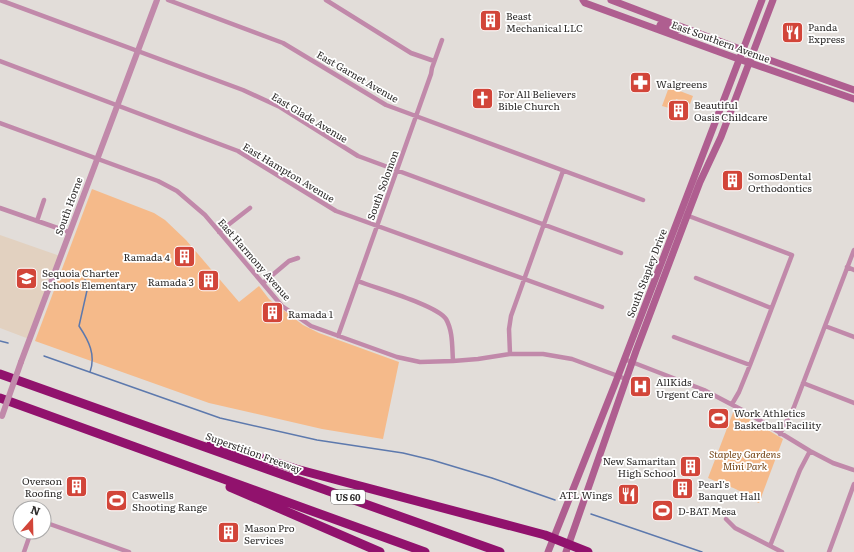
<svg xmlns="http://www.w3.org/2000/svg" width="854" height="552" viewBox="0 0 854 552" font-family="Literata,serif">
  <rect width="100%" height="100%" fill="#e2ddd9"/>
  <path fill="#e2d1c0" d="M0,235L60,256L29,339L0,328Z"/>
  <path fill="#f5ba8a" d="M669,87L693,96L690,104L676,99L673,109L662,106Z
    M92,189L154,213L165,220L186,240L239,302L259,286L269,299L303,325L319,333L399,362L383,439L322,429L209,403L35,341Z
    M734,410L783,439L759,503C755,502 753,498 749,496C736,488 722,484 708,478Z"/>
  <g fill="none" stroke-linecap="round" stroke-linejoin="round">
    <path stroke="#5d79ad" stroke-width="1.5" d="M85,280L87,282L88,286L79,326C89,341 96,355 90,372
      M0,341L8,343
      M44,356L220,418L317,440L403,453L432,460L492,478L555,500
      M591,514L702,552"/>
    <path stroke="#c189aa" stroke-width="4.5" d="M0,0L243,90L280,107L358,156L621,253
      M168,0L283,43L386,105L643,200
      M326,0L411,53L434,61
      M0,61L238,151L336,211L602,307
      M0,123L158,181L177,191L205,215L282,306L311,326L397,357L420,362L453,361L478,359L510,354H543L572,359L626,379
      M0,208L69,232
      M686,215L792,255L750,365L739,392L732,404
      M37,221L44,200
      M219,232L250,208
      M847,267L854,270
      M696,278L771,308
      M358,281C375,288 437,305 446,319C453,331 452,347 453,361
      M263,283L289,261L298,258
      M825,326L854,337
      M338,336L431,74L432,68L442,40
      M674,337L750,365
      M510,354L509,329L511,316L563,171
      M624,359L704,390L746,412L810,451L833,463L854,470
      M803,383L854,403
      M780,434L794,407L854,250
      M726,519L735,528L782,552
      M44,522L129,552
      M770,546L800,470L810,451
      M24,552L31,532
      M829,552L854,484"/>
    <path stroke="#c189aa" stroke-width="6" d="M21,362L157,0"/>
    <path stroke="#af5e90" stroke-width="7" d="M583,0L585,3L733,57L854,99
      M611,0L761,57L854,90
      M660,25L675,30L683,29
      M548,552L615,384L762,0
      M566,552L636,351L687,216L700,182L721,137L773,0"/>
    <path stroke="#91126d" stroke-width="9" d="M0,374L500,552
      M0,398L425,552
      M211,444L225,446L296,469L545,535L588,552
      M230,487L380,552"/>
    <path stroke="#c189aa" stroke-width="6" d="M2,416L21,362"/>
  </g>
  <defs>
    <symbol id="building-square" viewBox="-11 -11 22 22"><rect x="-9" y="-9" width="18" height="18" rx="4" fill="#d24539" stroke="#fff"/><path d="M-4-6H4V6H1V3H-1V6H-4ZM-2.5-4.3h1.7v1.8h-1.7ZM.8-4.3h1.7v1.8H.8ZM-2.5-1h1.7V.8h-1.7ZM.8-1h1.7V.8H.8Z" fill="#fff"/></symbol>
    <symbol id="restaurant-square" viewBox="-11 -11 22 22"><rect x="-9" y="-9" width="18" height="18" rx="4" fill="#d24539" stroke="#fff"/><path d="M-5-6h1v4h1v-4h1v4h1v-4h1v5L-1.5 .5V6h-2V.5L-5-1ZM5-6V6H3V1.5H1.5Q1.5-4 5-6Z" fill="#fff"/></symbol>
    <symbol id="pharmacy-square" viewBox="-11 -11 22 22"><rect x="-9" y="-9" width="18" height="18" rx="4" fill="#d24539" stroke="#fff"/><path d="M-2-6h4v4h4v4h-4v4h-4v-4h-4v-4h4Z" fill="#fff"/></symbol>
    <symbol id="church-square" viewBox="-11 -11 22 22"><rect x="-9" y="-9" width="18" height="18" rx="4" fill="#d24539" stroke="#fff"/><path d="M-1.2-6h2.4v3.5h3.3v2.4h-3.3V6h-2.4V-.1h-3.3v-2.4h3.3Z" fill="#fff"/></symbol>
    <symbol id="school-square" viewBox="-11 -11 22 22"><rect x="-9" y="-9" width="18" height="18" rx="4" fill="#d24539" stroke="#fff"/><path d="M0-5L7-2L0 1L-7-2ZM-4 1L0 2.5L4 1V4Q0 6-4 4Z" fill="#fff"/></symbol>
    <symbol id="hospital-square" viewBox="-11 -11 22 22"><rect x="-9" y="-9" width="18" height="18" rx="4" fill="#d24539" stroke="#fff"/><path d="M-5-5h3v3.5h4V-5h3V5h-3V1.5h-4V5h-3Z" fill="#fff"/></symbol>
    <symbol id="stadium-square" viewBox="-11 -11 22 22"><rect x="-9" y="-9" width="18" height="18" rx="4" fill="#d24539" stroke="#fff"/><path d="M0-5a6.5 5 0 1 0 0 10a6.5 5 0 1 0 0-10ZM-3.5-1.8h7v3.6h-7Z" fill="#fff"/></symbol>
  </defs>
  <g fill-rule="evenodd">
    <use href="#building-square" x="478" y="8" width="25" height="25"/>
    <use href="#restaurant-square" x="780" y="20" width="25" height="25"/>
    <use href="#pharmacy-square" x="628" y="70" width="25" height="25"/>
    <use href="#church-square" x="470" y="86" width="25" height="25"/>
    <use href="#building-square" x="666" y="98" width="25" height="25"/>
    <use href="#building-square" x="720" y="168" width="25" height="25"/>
    <use href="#building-square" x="172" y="244" width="25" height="25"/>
    <use href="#school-square" x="14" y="266" width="25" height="25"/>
    <use href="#building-square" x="196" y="268" width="25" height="25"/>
    <use href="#building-square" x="260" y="300" width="25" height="25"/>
    <use href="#hospital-square" x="628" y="374" width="25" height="25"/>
    <use href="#stadium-square" x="706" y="406" width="25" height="25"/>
    <use href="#building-square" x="678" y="454" width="25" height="25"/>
    <use href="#building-square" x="64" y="474" width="25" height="25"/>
    <use href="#building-square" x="670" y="476" width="25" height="25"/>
    <use href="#restaurant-square" x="616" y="482" width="25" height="25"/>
    <use href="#stadium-square" x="104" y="488" width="25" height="25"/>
    <use href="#stadium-square" x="650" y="498" width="25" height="25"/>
    <use href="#building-square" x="216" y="520" width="25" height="25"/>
  </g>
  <g text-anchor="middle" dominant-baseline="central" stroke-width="3.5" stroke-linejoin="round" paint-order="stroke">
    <rect fill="#fff" stroke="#6c6b6a" stroke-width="1" x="331" y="490" width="34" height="14" rx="3"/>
    <g font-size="9" font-weight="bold" fill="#2d2b2a">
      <text x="348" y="497">US 60</text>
    </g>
    <g font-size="10" fill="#2d2b2a" stroke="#fff" text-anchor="start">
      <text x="506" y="15">Beast<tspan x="506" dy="12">Mechanical LLC</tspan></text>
      <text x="808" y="26">Panda<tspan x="808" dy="12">Express</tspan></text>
      <text x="656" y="83">Walgreens</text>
      <text x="498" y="93">For All Believers<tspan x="498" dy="12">Bible Church</tspan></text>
      <text x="694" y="104">Beautiful<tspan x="694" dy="12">Oasis Childcare</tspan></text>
      <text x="748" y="175">SomosDental<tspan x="748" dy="12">Orthodontics</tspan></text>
      <text x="170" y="256" text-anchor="end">Ramada 4</text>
      <text x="42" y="272">Sequoia Charter<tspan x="42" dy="12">Schools Elementary</tspan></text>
      <text x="194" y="281" text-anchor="end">Ramada 3</text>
      <text x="288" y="313">Ramada 1</text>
      <text x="656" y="381">AllKids<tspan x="656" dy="12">Urgent Care</tspan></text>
      <text x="734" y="412">Work Athletics<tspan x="734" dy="12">Basketball Facility</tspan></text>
      <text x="676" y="460" text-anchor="end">New Samaritan<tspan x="676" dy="12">High School</tspan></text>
      <text x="62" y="480" text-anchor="end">Overson<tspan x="62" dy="12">Roofing</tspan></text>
      <text x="698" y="483">Pearl's<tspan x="698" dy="12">Banquet Hall</tspan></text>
      <text x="132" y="494">Caswells<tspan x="132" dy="12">Shooting Range</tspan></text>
      <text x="612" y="494" text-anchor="end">ATL Wings</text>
      <text x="678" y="510">D-BAT Mesa</text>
      <text x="244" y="527">Mason Pro<tspan x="244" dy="12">Services</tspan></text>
    </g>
    <g font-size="10" fill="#2d2b2a" stroke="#fff">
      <text transform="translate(721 41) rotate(20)">East Southern Avenue</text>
      <text transform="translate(358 76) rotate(30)">East Garnet Avenue</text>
      <text transform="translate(310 117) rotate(31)">East Glade Avenue</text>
      <text transform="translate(289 172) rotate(31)">East Hampton Avenue</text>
      <text transform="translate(382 185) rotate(-70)">South Solomon</text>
      <text transform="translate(68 206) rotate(-70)">South Horne</text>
      <text transform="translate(255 259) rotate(49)">East Harmony Avenue</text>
      <text transform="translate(646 273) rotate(-69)">South Stapley Drive</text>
      <text transform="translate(254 452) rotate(20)">Superstition Freeway</text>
    </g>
    <g font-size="10" font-style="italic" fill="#774718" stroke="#fff">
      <text x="745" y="453">Stapley Gardens<tspan x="745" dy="12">Mini Park</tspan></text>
    </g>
  </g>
  <g transform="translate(32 520) rotate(20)"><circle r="19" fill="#ffffff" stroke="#abaaaa"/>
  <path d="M0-3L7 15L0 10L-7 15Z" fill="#d24539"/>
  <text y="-6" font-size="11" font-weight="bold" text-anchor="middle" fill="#2d2b2a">N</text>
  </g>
</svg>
